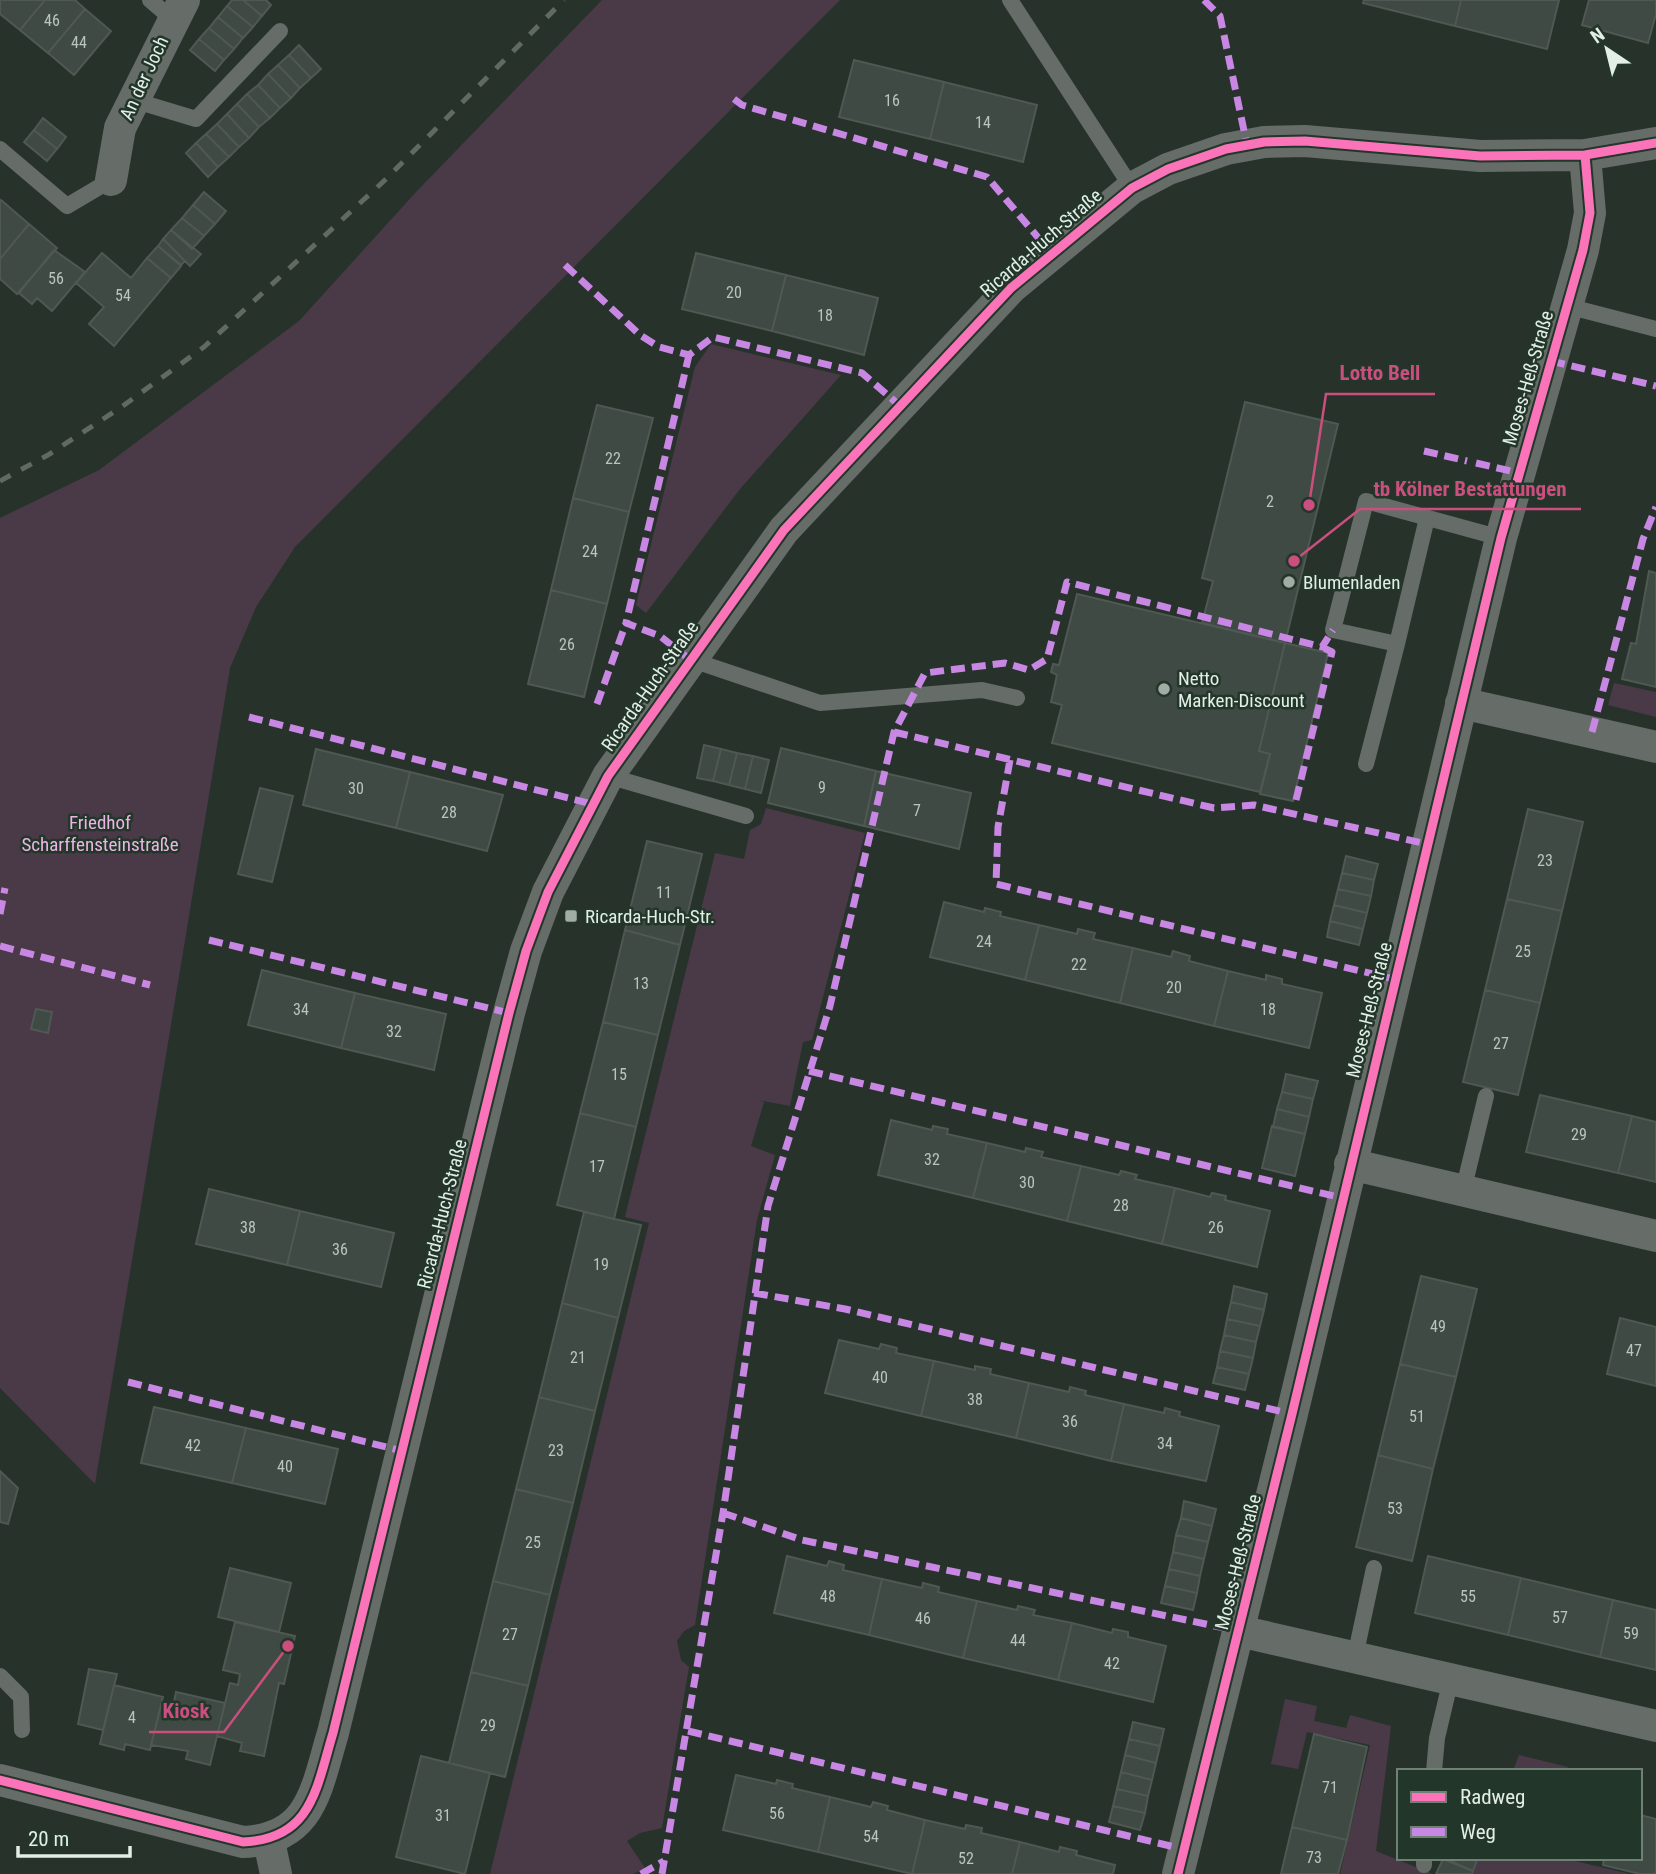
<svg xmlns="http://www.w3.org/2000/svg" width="1656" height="1874" viewBox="0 0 1656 1874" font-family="'Roboto Condensed',sans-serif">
  <rect width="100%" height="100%" fill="#27322b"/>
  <path fill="#4a3a48" d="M602,0H840L295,547L256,607L230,668L95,1484L0,1388V518L99,470L299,321L416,192Z
    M711,344L841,375L740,489L646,613L636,605L695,367Z
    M1614,683L1656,692V717L1608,705Z
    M766,808L865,833L812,1040L803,1042L790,1106L758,1100L764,1102L751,1146L775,1155L757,1220L695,1625L684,1631L677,1641L681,1660L689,1667L662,1828L640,1833L627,1841L645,1868L633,1874H490L649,1223L625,1217L715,853L744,859L750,830L761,824Z
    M1285,1699L1317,1706L1314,1721L1346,1728L1350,1715L1391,1726L1376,1851L1433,1874H1340L1370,1745L1307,1732L1298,1769L1271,1764Z
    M1519,1755L1568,1767L1567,1771H1513Z
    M1479,1858H1562L1630,1874H1473Z"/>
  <path fill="#3e4a43" stroke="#4f5852" stroke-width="2" d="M0,0H45L20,30L0,14Z
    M45,0H75L85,9L48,53L20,30Z
    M232,0H243L262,16L253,27L227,6Z
    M243,0H266L271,5L262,16Z
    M1364,0H1461L1455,26L1363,3Z
    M1461,0H1559L1547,49L1455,26Z
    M1589,0H1656V14L1648,43L1582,25Z
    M227,6L253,27L243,38L218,17Z
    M85,9L111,31L74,75L48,53Z
    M218,17L243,38L234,49L209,28Z
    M209,28L234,49L224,60L199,39Z
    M199,39L224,60L215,71L190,50Z
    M299,45L321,69L311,78L289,55Z
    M289,55L311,78L300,88L278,65Z
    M854,60L944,82L930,139L839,117Z
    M278,65L300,88L291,98L268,74Z
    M268,74L291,98L280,108L258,85Z
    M944,82L1037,105L1023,162L930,139Z
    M258,85L280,108L270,118L247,94Z
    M247,94L270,118L259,127L237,104Z
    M237,104L259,127L249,138L227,114Z
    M227,114L249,138L239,147L217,124Z
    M43,118L66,137L57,149L34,130Z
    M217,124L239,147L229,157L206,134Z
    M34,130L57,149L47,161L24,142Z
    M206,134L229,157L218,167L196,143Z
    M196,143L218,167L208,177L186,153Z
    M204,192L226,211L215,224L193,205Z
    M1,200L29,224L0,259V202Z
    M193,205L215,224L204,236L182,218Z
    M182,218L204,236L192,249L171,230Z
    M29,224L57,248L17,294L0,279V259Z
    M171,230L201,254L190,266L163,239Z
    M163,239L185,261L181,265L158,246Z
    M158,246L181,266L171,278L147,258Z
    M54,250L85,272L52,311L37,298L32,304L19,293Z
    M102,253L131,278L147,258L171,278L114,346L89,324L104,307L76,283Z
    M696,253L786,275L772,331L682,309Z
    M786,275L878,298L864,355L772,331Z
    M1245,402L1338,424L1285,643L1202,623L1213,581L1202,578Z
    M597,405L653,418L629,512L573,498Z
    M573,498L629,512L607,604L551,590Z
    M1649,571L1656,573V687L1622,679L1631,643L1636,644Z
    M551,590L607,604L584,697L528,684Z
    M1077,594L1285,643L1259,751L1270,754L1260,792L1052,743L1062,705L1051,702L1057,675L1051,672L1053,664L1059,665Z
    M1285,643L1328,653L1293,801L1260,794L1270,754L1259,751Z
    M704,745L721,749L713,781L697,778Z
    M781,748L876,771L864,826L768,803Z
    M316,749L410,772L396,828L303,805Z
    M721,749L737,753L729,785L713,781Z
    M737,753L753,756L745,789L729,785Z
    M753,756L769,760L761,793L745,789Z
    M876,771L971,793L959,849L864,826Z
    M410,772L503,795L487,851L396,828Z
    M260,788L293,796L272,882L238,874Z
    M1528,809L1583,822L1562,911L1507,899Z
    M647,841L702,854L680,945L625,930Z
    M1346,856L1378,864L1374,880L1342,873Z
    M1342,873L1374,880L1371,896L1338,889Z
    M1338,889L1371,896L1367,913L1334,905Z
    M1507,899L1562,911L1540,1003L1485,990Z
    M944,902L984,912L985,908L1001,912L1000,916L1039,925L1025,980L930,957Z
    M1334,905L1367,913L1363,929L1330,921Z
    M1330,921L1363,929L1359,945L1327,937Z
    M1039,925L1077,934L1078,929L1095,933L1093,939L1133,948L1120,1003L1025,980Z
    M625,930L680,945L658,1035L603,1022Z
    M1133,948L1171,957L1173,951L1190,956L1189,961L1228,971L1214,1026L1120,1003Z
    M262,970L355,993L341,1048L248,1025Z
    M1228,971L1266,980V975L1282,979V984L1322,993L1309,1048L1214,1026Z
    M1485,990L1540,1003L1518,1095L1463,1082Z
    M355,993L446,1014L434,1070L341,1048Z
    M36,1009L52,1012L48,1033L31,1029Z
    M603,1022L658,1035L636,1127L580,1113Z
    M1286,1074L1318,1081L1313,1099L1282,1092Z
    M1282,1092L1313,1099L1309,1117L1277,1109Z
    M1540,1095L1632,1116L1618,1173L1526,1152Z
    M1277,1109L1309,1117L1305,1134L1273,1127Z
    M580,1113L636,1127L614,1219L557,1205Z
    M1632,1116L1656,1122V1182L1618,1173Z
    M891,1120L932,1130L933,1126L948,1129L947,1134L987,1143L973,1198L878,1175Z
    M1272,1126L1305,1134L1295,1176L1262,1168Z
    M987,1143L1025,1152L1026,1148L1043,1152L1041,1157L1081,1166L1067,1221L973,1198Z
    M1081,1166L1119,1175L1121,1171L1137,1175L1135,1179L1175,1188L1162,1244L1067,1221Z
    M1175,1188L1210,1197L1212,1193L1226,1196L1225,1200L1270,1211L1257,1267L1162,1244Z
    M209,1189L300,1211L287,1265L196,1244Z
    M300,1211L394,1233L381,1287L287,1265Z
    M584,1212L641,1225L618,1318L562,1303Z
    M1421,1276L1477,1289L1456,1377L1400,1364Z
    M1234,1286L1267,1294L1264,1310L1231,1302Z
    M1231,1302L1264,1310L1260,1326L1227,1319Z
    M562,1303L618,1318L595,1411L539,1397Z
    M1620,1318L1656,1327V1386L1607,1374Z
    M1227,1319L1260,1326L1256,1342L1224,1335Z
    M1224,1335L1256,1342L1253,1358L1220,1351Z
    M839,1340L879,1349L881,1344L897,1348L896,1353L934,1361L921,1416L825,1393Z
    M1220,1351L1253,1358L1249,1374L1217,1367Z
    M934,1361L975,1370V1366L991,1369L990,1374L1029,1383L1016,1438L921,1416Z
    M1400,1364L1456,1377L1433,1469L1378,1455Z
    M1217,1367L1249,1374L1245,1390L1213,1383Z
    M1029,1383L1069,1392L1070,1387L1086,1391L1085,1395L1124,1404L1111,1461L1016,1438Z
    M539,1397L595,1411L573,1503L516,1489Z
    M1124,1404L1164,1413L1165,1408L1180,1412L1179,1416L1219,1426L1206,1481L1111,1461Z
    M154,1407L246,1428L232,1483L141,1463Z
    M246,1428L338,1449L325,1504L232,1483Z
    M1378,1455L1433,1469L1412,1561L1356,1547Z
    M0,1471L18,1488L8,1524L0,1522Z
    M516,1489L573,1503L550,1595L493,1581Z
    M1184,1501L1216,1509L1212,1526L1181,1518Z
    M1181,1518L1212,1526L1208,1542L1176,1535Z
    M1176,1535L1208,1542L1204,1559L1173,1552Z
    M1173,1552L1204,1559L1200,1576L1169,1569Z
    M787,1556L827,1566L829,1561L844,1565L843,1570L882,1579L869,1635L774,1613Z
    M1428,1556L1521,1578L1508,1635L1415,1613Z
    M230,1568L291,1583L279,1632L218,1617Z
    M1169,1569L1200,1576L1197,1593L1165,1586Z
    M1521,1578L1613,1600L1600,1657L1508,1635Z
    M882,1579L922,1588L923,1583L939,1587L938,1592L977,1601L963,1658L869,1635Z
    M493,1581L550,1595L528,1686L471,1672Z
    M1165,1586L1197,1593L1193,1610L1161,1603Z
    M1613,1600L1656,1610V1670L1600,1657Z
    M977,1601L1017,1610L1018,1606L1035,1610L1033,1615L1072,1623L1058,1680L963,1658Z
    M235,1622L295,1636L284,1684L279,1683L264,1756L240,1751L242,1743L217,1736L230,1683L238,1685L240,1674L223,1670Z
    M1072,1623L1112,1633L1113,1629L1128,1632V1637L1166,1646L1153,1702L1058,1680Z
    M89,1669L117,1674L103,1730L78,1724Z
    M471,1672L528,1686L505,1777L449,1763Z
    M114,1685L163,1697L150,1750L125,1744L124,1750L100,1744Z
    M176,1692L225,1703L210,1765L186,1759L188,1751L151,1745L161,1705L173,1707Z
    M1133,1722L1164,1729L1160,1746L1129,1739Z
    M1314,1734L1367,1747L1347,1840L1292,1827Z
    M1129,1739L1160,1746L1156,1763L1125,1755Z
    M1125,1755L1156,1763L1152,1780L1121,1772Z
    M421,1756L490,1773L465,1874L396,1857Z
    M1121,1772L1152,1780L1148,1796L1117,1789Z
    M736,1775L776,1784L777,1780L793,1784L792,1788L830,1797L818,1852L723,1830Z
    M1117,1789L1148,1796L1145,1813L1113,1806Z
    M830,1797L871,1807L873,1802L888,1806L887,1810L925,1820L912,1874L818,1852Z
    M1113,1806L1145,1813L1140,1830L1109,1822Z
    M1640,1815L1656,1819V1874H1640L1603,1865L1604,1858H1640Z
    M925,1820L965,1829L966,1825L982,1828L981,1833L1020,1842L1012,1874H912Z
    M1292,1827L1347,1840L1338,1874H1281Z
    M1020,1842L1059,1852L1060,1847L1077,1851L1076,1855L1115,1865L1113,1874H1012Z
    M1443,1858H1478L1473,1871Z
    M1443,1859L1473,1871L1472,1874H1436Z"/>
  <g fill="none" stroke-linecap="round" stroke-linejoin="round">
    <path stroke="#666c68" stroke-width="16" d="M150,0L172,19
      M1010,0L1132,188
      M133,100L196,119L280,31
      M0,149L67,206L111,180
      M1567,306L1656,329
      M1427,518L1397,644L1333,630L1366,501L1501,538
      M689,659L820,703L982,690L1017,698
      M1366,764L1397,644
      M608,776L746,816
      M1463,1191L1486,1096
      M1355,1657L1374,1568
      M0,1676L21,1697L22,1730
      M1434,1771L1437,1738L1451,1679
      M1424,1865V1858"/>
    <path stroke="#666c68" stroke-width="32" d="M111,180L120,128L184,0
      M1461,703L1656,747
      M1350,1164L1656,1236
      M1239,1631L1656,1726
      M0,1780L243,1842C312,1839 316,1789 333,1733L509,1013L526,951L548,892L608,776L784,530L1011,288L1132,188L1168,169L1226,149L1264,142L1305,141L1480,156L1585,155L1656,143
      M269,1841L276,1874
      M1178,1874L1292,1414L1501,538L1583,250L1590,213L1585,155"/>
    <path stroke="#616963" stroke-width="5" stroke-dasharray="12 12" stroke-linecap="butt" d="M0,481L48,455L120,408L204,347L385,180L564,0"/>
    <path stroke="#c787e3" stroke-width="7" stroke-dasharray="14 7" stroke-linecap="butt" d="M1204,0L1220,16L1247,145
      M734,99L742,105L987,177L1052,254
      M565,265L640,335L659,347L689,355L713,337L862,373L899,405
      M1551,361L1656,386
      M1424,451L1467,461
      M1476,463L1519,473
      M689,659L660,636L626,623L689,355
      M597,704L626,623
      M249,717L592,804
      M894,732L1214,808L1254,805L1427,844
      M1592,732L1643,539L1656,507
      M1010,760L998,827L996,884L1394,979
      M1296,800L1332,652L1322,647
      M0,914L5,888
      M209,940L509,1013
      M0,946L150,985
      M809,1071L1342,1198
      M754,1293L845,1309L1292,1414
      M128,1382L402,1451
      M723,1513L802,1540L1239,1631
      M688,1731L1183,1849
      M641,1874L664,1861
      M662,1874L723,1513L768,1206L830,1006L894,732L925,673L1005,663L1029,670L1047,659L1067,582L1322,647L1333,630"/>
    <defs>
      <path id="cycleway" d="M0,1780L243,1842C312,1839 316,1789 333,1733L509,1013L526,951L548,892L608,776L784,530L1011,288L1132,188L1168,169L1226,149L1264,142L1305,141L1480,156L1585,155L1656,143
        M1178,1874L1292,1414L1501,538L1583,250L1590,213L1585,155"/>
    </defs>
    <use href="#cycleway" stroke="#23362a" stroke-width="13"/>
    <use href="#cycleway" stroke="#fb73b8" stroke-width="9"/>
  </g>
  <g fill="#a1aca5" stroke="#23362a" stroke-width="2.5">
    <circle cx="1289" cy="582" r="7"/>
    <circle cx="1164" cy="689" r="7"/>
    <rect x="564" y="909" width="14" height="14" rx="3.5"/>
  </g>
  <g text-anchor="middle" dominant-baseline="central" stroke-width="5" stroke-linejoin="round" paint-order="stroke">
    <g font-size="16" fill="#b9c5bd">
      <text x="52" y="20">46</text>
      <text x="79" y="42">44</text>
      <text x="892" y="100">16</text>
      <text x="983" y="122">14</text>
      <text x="56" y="278">56</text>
      <text x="734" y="292">20</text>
      <text x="123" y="295">54</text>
      <text x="825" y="315">18</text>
      <text x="613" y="458">22</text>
      <text x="1270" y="501">2</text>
      <text x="590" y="551">24</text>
      <text x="567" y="644">26</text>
      <text x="822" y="787">9</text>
      <text x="356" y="788">30</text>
      <text x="917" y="810">7</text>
      <text x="449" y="812">28</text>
      <text x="1545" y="860">23</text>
      <text x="664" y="892">11</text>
      <text x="984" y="941">24</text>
      <text x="1523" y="951">25</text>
      <text x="1079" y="964">22</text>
      <text x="641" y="983">13</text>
      <text x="1174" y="987">20</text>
      <text x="301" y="1009">34</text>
      <text x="1268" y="1009">18</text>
      <text x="394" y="1031">32</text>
      <text x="1501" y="1043">27</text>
      <text x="619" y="1074">15</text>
      <text x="1579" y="1134">29</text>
      <text x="932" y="1159">32</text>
      <text x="597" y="1166">17</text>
      <text x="1027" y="1182">30</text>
      <text x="1121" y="1205">28</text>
      <text x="248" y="1227">38</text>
      <text x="1216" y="1227">26</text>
      <text x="340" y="1249">36</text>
      <text x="601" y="1264">19</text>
      <text x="1438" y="1326">49</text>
      <text x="1634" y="1350">47</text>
      <text x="578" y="1357">21</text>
      <text x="880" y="1377">40</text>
      <text x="975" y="1399">38</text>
      <text x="1417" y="1416">51</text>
      <text x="1070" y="1421">36</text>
      <text x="1165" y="1443">34</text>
      <text x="193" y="1445">42</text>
      <text x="556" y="1450">23</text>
      <text x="285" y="1466">40</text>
      <text x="1395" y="1508">53</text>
      <text x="533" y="1542">25</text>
      <text x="828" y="1596">48</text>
      <text x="1468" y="1596">55</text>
      <text x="1560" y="1617">57</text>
      <text x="923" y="1618">46</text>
      <text x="1631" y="1633">59</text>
      <text x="510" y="1634">27</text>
      <text x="1018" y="1640">44</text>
      <text x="1112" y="1663">42</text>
      <text x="132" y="1717">4</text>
      <text x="488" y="1725">29</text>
      <text x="1330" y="1787">71</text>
      <text x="777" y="1813">56</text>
      <text x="443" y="1815">31</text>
      <text x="871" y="1836">54</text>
      <text x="1314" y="1857">73</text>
      <text x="966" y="1858">52</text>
    </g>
    <g font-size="19" fill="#e2eee6" stroke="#23362a">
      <text transform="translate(144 78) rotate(-65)">An der Joch</text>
      <text transform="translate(1041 243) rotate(-41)">Ricarda-Huch-Straße</text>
      <text transform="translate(1528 378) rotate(-74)">Moses-Heß-Straße</text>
      <text transform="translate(650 686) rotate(-55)">Ricarda-Huch-Straße</text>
      <text transform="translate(1369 1010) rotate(-76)">Moses-Heß-Straße</text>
      <text transform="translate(442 1214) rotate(-76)">Ricarda-Huch-Straße</text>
      <text transform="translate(1238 1562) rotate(-76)">Moses-Heß-Straße</text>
    </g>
    <g font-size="19" fill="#e2eee6" stroke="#23362a" text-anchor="start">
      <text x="1303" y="582">Blumenladen</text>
      <text x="1178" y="678">Netto<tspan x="1178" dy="22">Marken-Discount</tspan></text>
      <text x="585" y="916">Ricarda-Huch-Str.</text>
    </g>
    <g font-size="19" fill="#ecb4e4" stroke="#23362a">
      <text x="100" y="822">Friedhof<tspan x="100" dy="22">Scharffensteinstraße</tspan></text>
    </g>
  </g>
  <path fill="none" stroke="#ca4e7e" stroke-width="2.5" d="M1309 505L1326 394H1435M1294 561L1360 509H1581M288 1646L224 1732H149"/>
  <g fill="#ca4e7e" stroke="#23362a" stroke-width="2.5">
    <circle cx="1309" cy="505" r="7"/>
    <circle cx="1294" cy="561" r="7"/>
    <circle cx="288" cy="1646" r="7"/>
  </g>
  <g font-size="21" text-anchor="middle" font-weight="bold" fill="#ca4e7e" stroke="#23362a" stroke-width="5" stroke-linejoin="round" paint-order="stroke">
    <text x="1380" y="380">Lotto Bell</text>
    <text x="1470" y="496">tb Kölner Bestattungen</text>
    <text x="186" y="1718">Kiosk</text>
  </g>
  <rect x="1397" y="1769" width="245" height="91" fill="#23362a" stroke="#6f8075" stroke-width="2"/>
  <rect x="1411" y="1792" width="35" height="10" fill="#fb73b8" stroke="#6f8075" stroke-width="2"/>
  <text x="1460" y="1804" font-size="21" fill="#e2eee6">Radweg</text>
  <rect x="1411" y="1827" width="35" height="10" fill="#c787e3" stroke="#6f8075" stroke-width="2"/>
  <text x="1460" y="1839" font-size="21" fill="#e2eee6">Weg</text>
  <g transform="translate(1607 49) rotate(325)" stroke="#23362a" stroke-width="5" paint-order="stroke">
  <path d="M0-5L12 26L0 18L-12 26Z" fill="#e2eee6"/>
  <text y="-10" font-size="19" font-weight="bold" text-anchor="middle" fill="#e2eee6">N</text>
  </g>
  <path d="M18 1846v10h112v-10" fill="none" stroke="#e2eee6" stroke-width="3.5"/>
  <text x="28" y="1846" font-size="21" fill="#e2eee6" stroke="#23362a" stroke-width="5" paint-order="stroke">20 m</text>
</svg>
